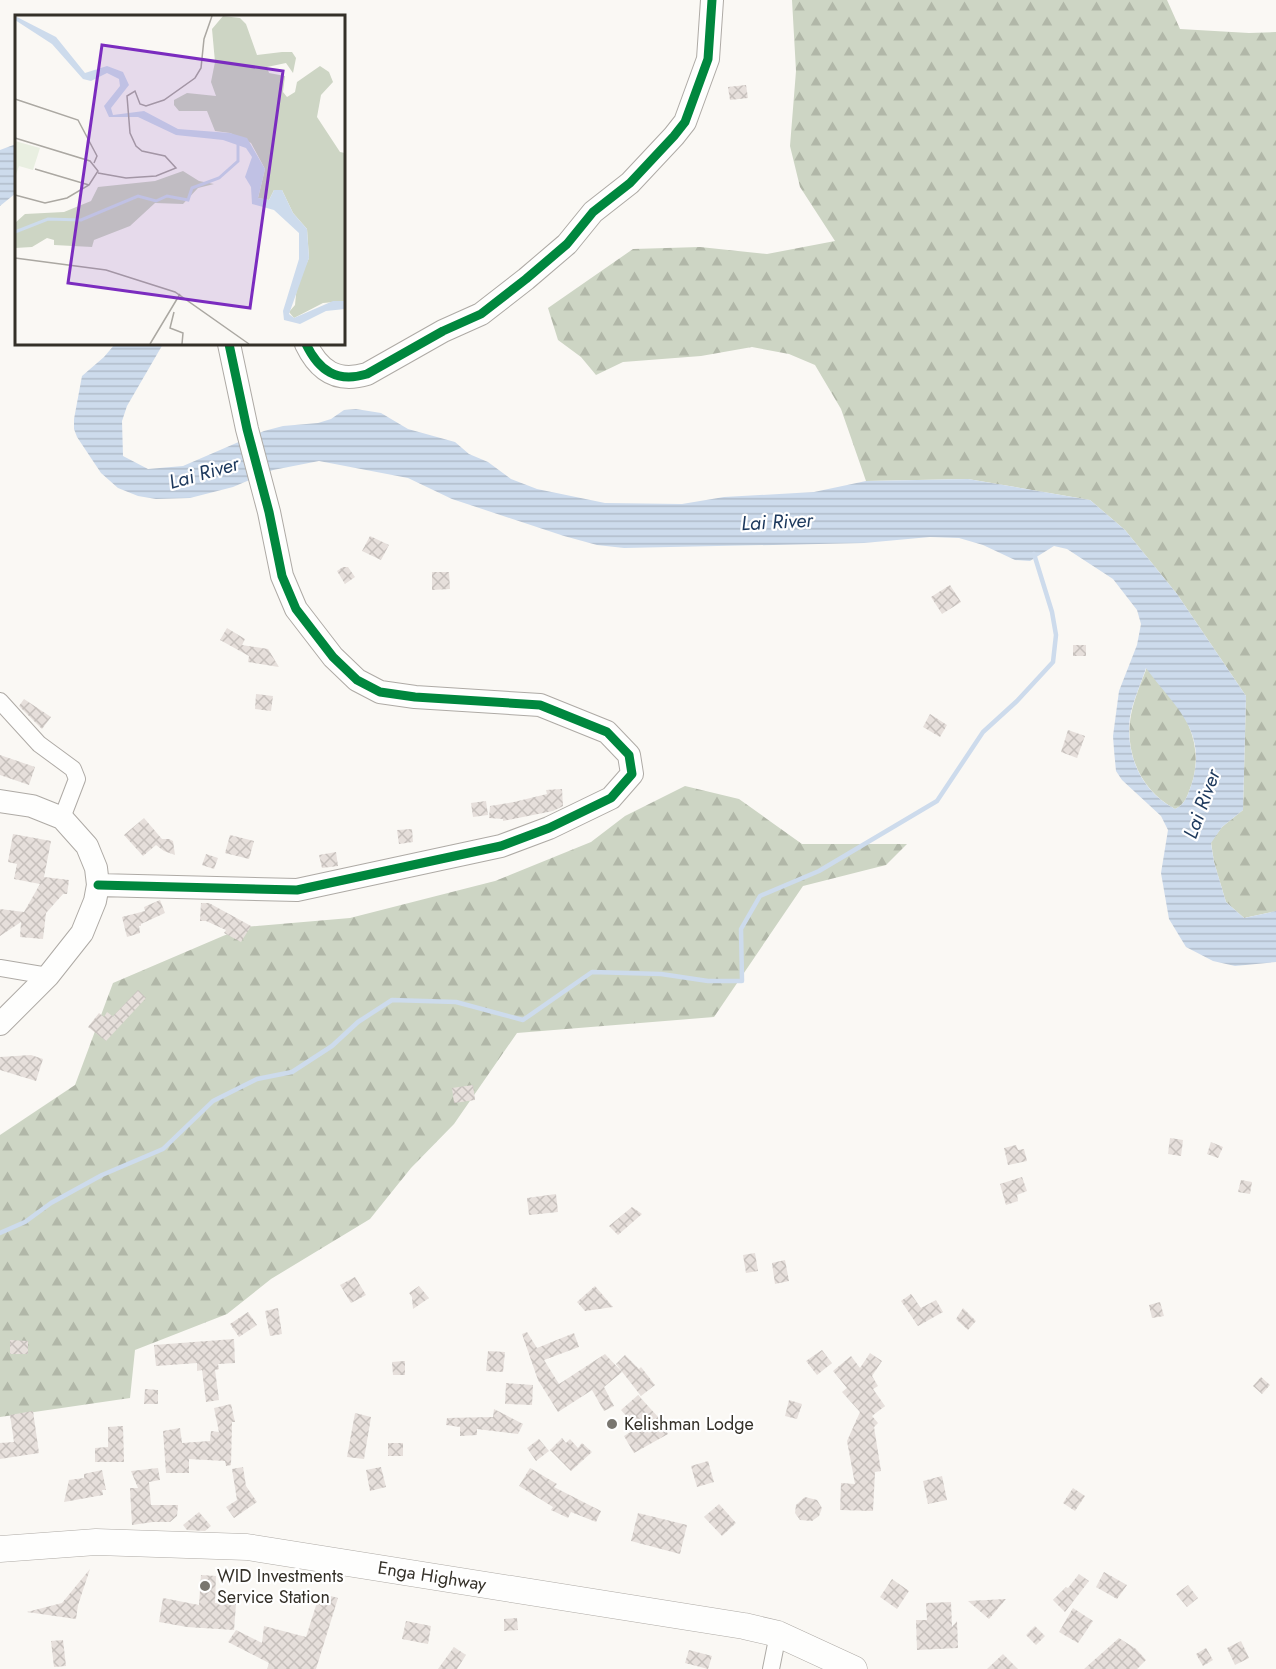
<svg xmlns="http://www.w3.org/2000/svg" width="1276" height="1669" viewBox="0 0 1276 1669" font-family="Jost,sans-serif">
  <defs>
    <pattern id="forest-firs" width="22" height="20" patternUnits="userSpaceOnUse" patternTransform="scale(1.5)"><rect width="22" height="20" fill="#cdd5c4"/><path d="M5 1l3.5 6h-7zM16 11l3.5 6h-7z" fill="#b1b7a8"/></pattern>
    <pattern id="water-rules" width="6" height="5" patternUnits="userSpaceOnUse" patternTransform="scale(1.5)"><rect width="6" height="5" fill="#cddbec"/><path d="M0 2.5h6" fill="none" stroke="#b1bcca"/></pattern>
    <pattern id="building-cross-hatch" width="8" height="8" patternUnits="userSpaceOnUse" patternTransform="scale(1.5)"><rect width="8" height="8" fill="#e6dfdb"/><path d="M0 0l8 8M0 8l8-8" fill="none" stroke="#c6c0bc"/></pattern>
  </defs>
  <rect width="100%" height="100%" fill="#faf8f4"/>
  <path fill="url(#forest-firs)" d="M792,0H1167L1180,29L1249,33L1276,32V911L1244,918L1226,902L1214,862L1211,842L1222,827L1243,810L1246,696L1177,594L1125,530L1090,500L968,479L866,481L841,409L815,365L789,354L752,347L701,356L623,362L596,375L581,357L558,340L548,308L633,249L700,247L767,254L835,241L800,187L790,146L796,71Z
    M1147,667C1153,678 1161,686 1170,696C1191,721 1202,751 1192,783C1188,794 1186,804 1175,809C1141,791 1124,753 1131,715C1134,699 1141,683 1147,667Z
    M685,786L739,799L802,844H907L886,865L803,886L714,1017L517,1033L454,1124L411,1168L370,1219L271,1279L227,1314L135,1350L130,1398L0,1417V1135L75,1085L113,983L244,927L350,918L495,881L591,842L625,816Z"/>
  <path fill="url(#water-rules)" fill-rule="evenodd" d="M16,144V193L0,206V150Z
    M115,344H163L127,406L122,421L123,456L148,469L183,466L264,431L283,426L318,423L331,419L344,410L356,409L381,413L408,429L455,442L469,454L488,462L511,479L537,489L605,503L682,504L724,497L814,492L866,481L968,479L1090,500L1125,530L1177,594L1246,696L1243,810L1222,827L1211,843L1214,862L1226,902L1244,918L1276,911V962L1235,966L1213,961L1186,947L1169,919L1161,873L1168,830L1161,816L1122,780L1116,771L1114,750L1113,736L1119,691L1137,645L1141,624L1137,610L1113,579L1067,549L1054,546L1030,561L1015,560L983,545L959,538L930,537L864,543L624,548L597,545L564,536L452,499L408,478L319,461L273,470L233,487L190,498L156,499L138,496L118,488L101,473L77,437L74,429V419L82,376L104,357ZM1146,668C1173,706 1208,729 1192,783C1188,794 1186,804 1175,809C1141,791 1125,755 1130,717C1133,700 1141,684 1146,668Z"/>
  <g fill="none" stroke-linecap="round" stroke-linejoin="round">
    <path stroke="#cddbec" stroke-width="4.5" d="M0,1233L25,1222L51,1203L102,1175L163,1149L213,1101L257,1079L292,1072L332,1046L358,1022L392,1000L456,1002L523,1020L592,972L661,974L708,981H742L741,929L760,896L819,871L937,801L983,732L1017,701L1053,662L1056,635L1052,612L1034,554"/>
  </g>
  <path fill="url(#building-cross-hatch)" d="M746,85L748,98L730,100L728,87Z
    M370,536L389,545L381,560L362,551Z
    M343,567H348L355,577L345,584L337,571Z
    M432,572H449L450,589L432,590Z
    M950,585L961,602L942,614L931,597Z
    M227,628L245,639L242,645L268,649L279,667L248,662L249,656L220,640Z
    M1073,645H1086V656H1073Z
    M256,694L273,696L271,711L255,709Z
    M24,699L51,717L42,729L19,706Z
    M930,714L947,725L940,737L923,727Z
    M1068,730L1085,736L1077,758L1061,752Z
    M0,755L35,767L29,785L0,775Z
    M562,789L563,806L553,811L503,821V819L489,818L490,806L514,802L547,794L546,790Z
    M486,801L488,815L473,817L471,803Z
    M144,818L162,839H169L173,841L175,855L164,851L156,845L143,856L124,835Z
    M412,829L413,842L399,844L397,830Z
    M13,834L51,841L44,877L69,880L67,894H63L46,913L43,939L20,937L21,922L0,936V909L24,912L40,884L14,879L17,864L8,862Z
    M230,835L254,841L249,859L225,853Z
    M336,852L338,866L322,868L319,855Z
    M206,854L218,858L214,869L202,865Z
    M160,900L165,913L141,924V926H139L140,933L127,937L122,917L145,911L144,907Z
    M201,903H209L251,926L241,942L224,933L226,930L206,921H200Z
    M138,990L146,998L106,1041L88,1027L99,1013L104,1017L107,1012L119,1021L113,1016Z
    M31,1055L43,1059L36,1081L0,1070V1057Z
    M473,1085L475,1100L454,1103L452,1088Z
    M1170,1138L1183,1140L1181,1156L1168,1154Z
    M1211,1142L1223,1147L1218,1158L1207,1154Z
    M1016,1145L1018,1150L1024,1149L1027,1161L1008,1165L1004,1148Z
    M1022,1177L1027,1191L1017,1195L1018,1201L1006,1205L1000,1184Z
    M1241,1180L1252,1182L1250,1194L1238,1192Z
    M556,1194L558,1212L529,1215L527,1198Z
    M632,1207L642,1214L618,1235L609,1226Z
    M755,1253L758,1271L746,1273L743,1255Z
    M785,1260L789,1281L775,1284L772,1263Z
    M355,1277L366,1295L351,1303L340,1285Z
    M419,1286L429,1298L413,1309L412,1297L409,1293Z
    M595,1286L613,1307L585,1311L577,1302Z
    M911,1294L921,1308L936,1300L943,1312L918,1326L901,1301Z
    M1160,1302L1164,1316L1152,1318L1149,1305Z
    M278,1308L282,1334L270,1336L265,1311Z
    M963,1308L976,1321L968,1330L956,1319Z
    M248,1312L257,1325L239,1337L230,1324Z
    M527,1332L537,1348L574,1333L579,1347L544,1360L559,1384L605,1354L622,1372L604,1387L614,1406L604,1411L592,1390L558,1412L538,1380L522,1334Z
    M234,1339L235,1363L218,1364L219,1369L215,1370L219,1400L206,1402L202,1370L197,1371V1363L156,1366L154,1345Z
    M10,1340L28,1341V1354H10Z
    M822,1350L832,1363L817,1375L806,1361Z
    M488,1351L505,1352L503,1372L486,1371Z
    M870,1353L882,1361L872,1376L878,1386L873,1389L885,1406L872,1416L878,1423L874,1427L881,1471L875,1472L873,1511L840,1510L841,1483L855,1484L847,1441L860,1412L842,1392L847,1388L833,1371L851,1356L860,1368Z
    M625,1355L639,1369L641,1367L655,1385L641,1396L616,1364Z
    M405,1361V1375H393L392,1362Z
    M1261,1377L1270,1385L1262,1394L1253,1386Z
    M506,1383L533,1385L532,1405L505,1404Z
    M145,1389L158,1390V1404H144Z
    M638,1395L659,1418L668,1434L634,1453L624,1436L637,1428L621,1410Z
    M789,1400L802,1404L797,1419L785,1416Z
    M231,1404L235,1422H232L231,1465L226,1466L225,1461L189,1459V1473H166L163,1431L180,1428L182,1443L210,1441L211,1431L219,1432L214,1408Z
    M494,1409L523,1424L518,1434L477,1429V1435L460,1436V1427L446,1425L447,1418L493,1417Z
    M33,1411L39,1453L0,1459V1443L14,1442L10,1415Z
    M355,1413L371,1417L364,1459L347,1457Z
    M123,1426L124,1462H95V1448L108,1447V1427Z
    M562,1438L566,1443L570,1439L578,1448L582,1443L592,1452L571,1471L550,1450Z
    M539,1439L549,1451L536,1461L527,1448Z
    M388,1443H403V1456H388Z
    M708,1461L714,1482L697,1487L691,1466Z
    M243,1467L246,1486L257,1502L234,1518L226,1507L237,1500L232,1469Z
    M381,1467L386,1487L370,1491L366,1470Z
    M158,1468L160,1480L149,1482L151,1505H178L177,1516L170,1522H153L132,1525L130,1488H138L131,1471Z
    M530,1468L557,1484L554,1487L601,1511L596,1522L571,1512L568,1518L551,1510L553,1507L519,1486Z
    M102,1470L106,1490H102L103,1495L64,1502L69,1480L84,1478V1474Z
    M942,1476L947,1500L928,1504L923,1481Z
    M1073,1488L1085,1496L1075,1511L1063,1503Z
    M805,1497L817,1500L822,1508L819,1516L812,1521L800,1520L795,1513L796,1505Z
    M719,1504L736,1523L722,1536L704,1517Z
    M199,1512L211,1526L205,1531L187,1530L183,1525Z
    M638,1513L687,1525L680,1554L631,1541Z
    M90,1569L78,1605L76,1619L27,1612L62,1603Z
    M1104,1572L1127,1585L1117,1599L1096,1587Z
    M1079,1574L1089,1581L1065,1612L1053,1600L1066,1587L1068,1588Z
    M201,1575L216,1576L215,1603L236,1604L234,1630L187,1627L159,1622L163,1598L199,1605Z
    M892,1579L909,1591L897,1609L880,1597Z
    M1188,1585L1198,1598L1187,1607L1176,1594Z
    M320,1593L338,1598L316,1669H267L269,1663L228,1642L236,1630L262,1643L264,1626L306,1637Z
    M1006,1599L989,1619L968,1601Z
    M951,1602L952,1627L957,1621L958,1648L917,1650L916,1620H927L926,1603Z
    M1073,1608L1093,1621L1078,1643L1059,1632Z
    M517,1618L518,1630L504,1631V1619Z
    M406,1621L431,1626L428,1644L402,1639Z
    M1035,1626L1045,1636L1036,1645L1026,1635Z
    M1119,1638L1136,1649L1146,1660L1137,1669H1084Z
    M63,1640L66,1666L54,1667L51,1641Z
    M1241,1641L1249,1658L1235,1665L1227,1648Z
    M454,1647L466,1655L457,1669H438Z
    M1206,1648L1213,1660L1203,1666L1196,1654Z
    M689,1650L712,1656L708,1669L685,1663Z
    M1003,1654L1018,1669H987Z"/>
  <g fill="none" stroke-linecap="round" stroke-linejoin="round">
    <defs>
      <path id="street" d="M0,701L39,744L73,769L77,779L62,818
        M0,968L48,976
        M771,1669L778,1634"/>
      <path id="secondary" d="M306,344C319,371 337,383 367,374L443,331L481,314L526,279L567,244L593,212L630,183L674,136L685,122L708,59L712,0
        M0,801L32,806L62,818L87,846L96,868L98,885L95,901L82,933L48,976L0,1024
        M98,885L297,890L501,846L549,828L611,798L632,774L629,755L607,732L540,705L415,697L380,692L357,680L333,657L296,609L282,576L269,512L247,429L229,344"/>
      <path id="primary" d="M0,1549L96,1542L247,1547L744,1626L778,1634L854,1669"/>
    </defs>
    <use href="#street" stroke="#aeaaa5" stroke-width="18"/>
    <use href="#secondary" stroke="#aeaaa5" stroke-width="24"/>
    <use href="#primary" stroke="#aeaaa5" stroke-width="27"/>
    <use href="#street" stroke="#fefefd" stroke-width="16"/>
    <use href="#secondary" stroke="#fefefd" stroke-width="22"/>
    <use href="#primary" stroke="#fefefd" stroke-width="26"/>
    <defs>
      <path id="cycleway" d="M306,344C319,371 337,383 367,374L443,331L481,314L526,279L567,244L593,212L630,183L674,136L685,122L708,59L712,0
        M98,885L297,890L501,846L549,828L611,798L632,774L629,755L607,732L540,705L415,697L380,692L357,680L333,657L296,609L282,576L269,512L247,429L229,344"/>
    </defs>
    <use href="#cycleway" stroke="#fff" stroke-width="13"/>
    <use href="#cycleway" stroke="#00873e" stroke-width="9"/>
  </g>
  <g fill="#79766f" stroke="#fff" stroke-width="2">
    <circle cx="612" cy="1424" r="6"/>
    <circle cx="205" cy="1586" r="6"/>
  </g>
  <g text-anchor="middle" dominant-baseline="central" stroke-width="4.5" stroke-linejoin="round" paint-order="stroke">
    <g font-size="18" fill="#343028" stroke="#fff" text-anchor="start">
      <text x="624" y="1424">Kelishman Lodge</text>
      <text x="217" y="1576">WID Investments<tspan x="217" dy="21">Service Station</tspan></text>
    </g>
    <g font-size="18" fill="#343028" stroke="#fff">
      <text transform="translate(432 1576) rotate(9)">Enga Highway</text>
    </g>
    <g font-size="20" font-style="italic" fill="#1c385c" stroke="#fff">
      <text transform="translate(204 473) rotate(-16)">Lai River</text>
      <text transform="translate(777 522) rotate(-3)">Lai River</text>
      <text transform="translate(1202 804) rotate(-70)">Lai River</text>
    </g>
  </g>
  <g transform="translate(15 15)">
    <rect width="330" height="330" fill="#faf8f4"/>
    <path d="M208,1L225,3L231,9L242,40L267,37H277L281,43L278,58L271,48L252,52L254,58L270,61L268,77L272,82L280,77L282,67L305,51L314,57L318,67L306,80L302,102L325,137L330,138V286L308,288L279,303L274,297L280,290L282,270L294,243L292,214L278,198L267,175H259L254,185L243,183L250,154L236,128L215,118L200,116L192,96H164L159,90V85L172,78L201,81L196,67L200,47L197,14ZM168,156L184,166L199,169L183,173L168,189L140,188L115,211L79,225L77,232L39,230V225L32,223L17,232L0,233V208L10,199L49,197L76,186L83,172L140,166Z" fill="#cdd5c4"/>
    <path d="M0,126L25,133L18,155L4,151L0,162Z" fill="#e9efe1"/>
    <path d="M0,127L13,131L7,151L0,149Z" fill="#e9efe1"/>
    <path d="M0,1L41,22L70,58L92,51L108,57L114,70L96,93L98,100L129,96L163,114L215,118L232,123L250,154L243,183L254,185L259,175H267L278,198L292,214L294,243L274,299L279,303L318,286H330V294L311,296L285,309L269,305L268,296L284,244V218L259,195L237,189L236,172L230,162L237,142L231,133L208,125L161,120L123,102H94L89,91L105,71L104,64L92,58L76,66L68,64L37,29L0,5Z" fill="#cddbec"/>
    <path fill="none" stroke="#cddbec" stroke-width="3" d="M0,217L33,204L66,205L123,181L141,186L152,181L173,185L177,173L204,163L223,146V129"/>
    <path fill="none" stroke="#aba8a2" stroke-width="1.5" d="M0,84L63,105L82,141L79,148M0,123L75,146L83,156L74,170L52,183L30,188L0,180M20,154L74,170M83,158L111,163L141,161L161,153L150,141L127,136L121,131L115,118L112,81L120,76L125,89L131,91L149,85L180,63L186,53L189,24L197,1M0,243L91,255L160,277L234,329M159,297L155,313L168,318L167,329M135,329L165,279"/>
    <path fill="#7b2cbf" fill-opacity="0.15" stroke="#7b2cbf" stroke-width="3" d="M87,30L268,56L235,293L53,268Z"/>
    <rect width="330" height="330" fill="none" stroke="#343028" stroke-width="3"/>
  </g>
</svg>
